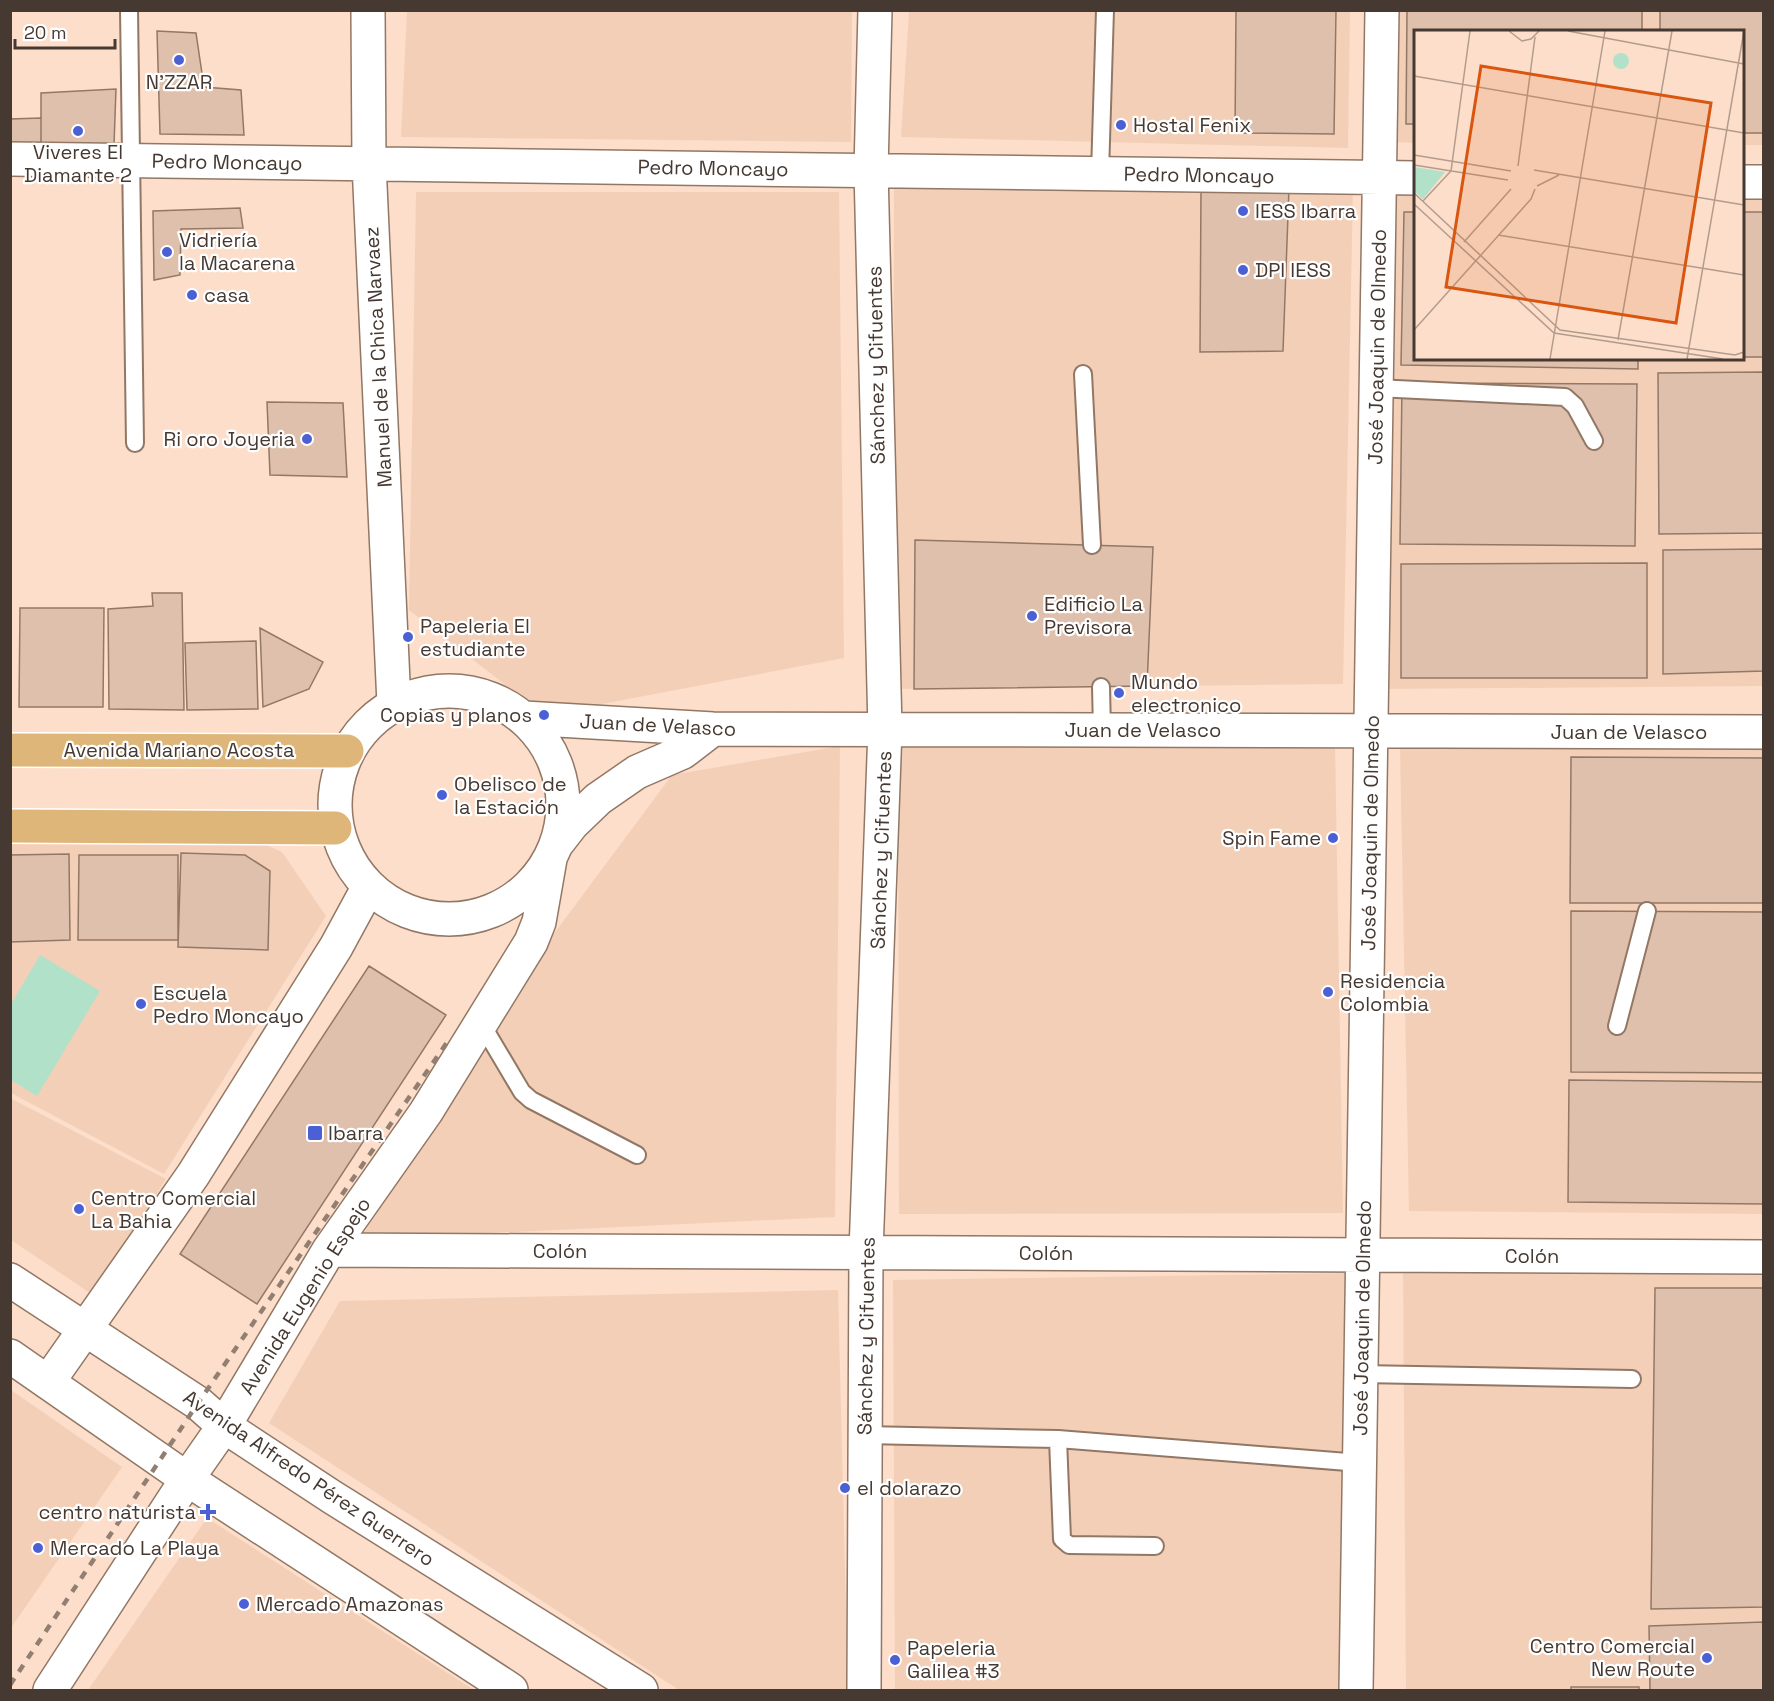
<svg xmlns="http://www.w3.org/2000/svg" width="1774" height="1701" viewBox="0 0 1774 1701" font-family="'Space Grotesk',sans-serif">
  <rect width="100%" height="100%" fill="#fcdeca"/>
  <path fill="#f4cfb7" d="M407,11H852L851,142L401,137Z
    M909,11H1350L1348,148L901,137Z
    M1394,11H1763V145H1743L1742,32H1416L1415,143L1393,142Z
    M894,188H1353L1343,684L893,689Z
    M416,192H839L844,658L544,715L409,610Z
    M1394,193H1415L1416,358H1742L1743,195H1763V686L1383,689Z
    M898,744H1335L1343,1213L899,1214Z
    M840,746L835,1217L360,1239L553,935L672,775Z
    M1400,746L1763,749V1214L1409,1211Z
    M244,835L282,852L326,916L164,1174L11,1093L10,837Z
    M10,1098L166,1179L93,1295L11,1240Z
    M1403,1270L1763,1275V1690H1406Z
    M1355,1273L1364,1690H895L893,1280Z
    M838,1290L848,1690H679L269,1423L340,1301Z
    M11,1390L122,1467L11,1628Z
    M207,1518L474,1690H88Z"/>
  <path fill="#b2e1ca" d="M40,955L100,991L37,1096L11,1080V1004Z"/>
  <path fill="#dec0ad" stroke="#937866" stroke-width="1.5" d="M1236,10H1336L1334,134L1235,133Z
    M1407,10H1642V32H1416V124H1406Z
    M1660,10H1764V133H1742V32H1660Z
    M157,31L196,33L204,87L241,90L244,135L160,134Z
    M116,89L114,145L41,149V93Z
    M41,118V149L10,150V119Z
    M1201,188H1289L1283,351L1200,352Z
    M240,208L243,228L181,229L180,275L154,280L153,211Z
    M1404,212H1416V358H1638V369L1401,365Z
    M1742,212H1764V357H1742Z
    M1764,372V533L1659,534L1658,373Z
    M1402,383L1637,384L1635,546L1400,544Z
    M267,402L343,403L347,477L270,475Z
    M915,540L1153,547L1147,686L914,689Z
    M1764,549V671L1663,674V550Z
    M1647,563V678H1401V564Z
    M152,593H182L184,710L109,709L108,609L153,606Z
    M20,608H104L103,707H19Z
    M260,628L323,662L309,689L263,707Z
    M256,641L258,709L187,710L185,643Z
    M1571,757L1764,758V903H1570Z
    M181,853L245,855L270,871L268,950L178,947Z
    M69,854L70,940L10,942V855Z
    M79,855H178V940H78Z
    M1571,911L1764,912V1073L1571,1072Z
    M369,966L446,1015L257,1304L180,1254Z
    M1569,1080L1764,1082V1204L1568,1202Z
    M1655,1288H1764V1607L1651,1609Z
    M1764,1622V1690H1650L1649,1626Z
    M1571,1687H1639V1690H1571Z"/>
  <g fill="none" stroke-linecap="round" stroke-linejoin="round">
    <defs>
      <path id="service" d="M129,10L135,443
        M1100,173L1105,10
        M1083,374L1092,545
        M1376,388L1565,397L1575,406L1594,441
        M1101,687L1102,730
        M481,1023L522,1092L531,1100L637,1155
        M1617,1026L1647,911
        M1361,1374L1632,1379
        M865,1435L1058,1439L1360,1463
        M1058,1439L1062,1539L1069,1545L1155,1546"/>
      <path id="minor" d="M368,10L369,164L394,704
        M10,159L1416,178
        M1742,182H1764
        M335 805a114 114 0 1 1 228 0a114 114 0 1 1-228 0Z
        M524,718L713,729L1764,732
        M558,842L572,824L598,799L637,772L683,752L713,729
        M329,1250L1764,1257
        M48,1382L193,1175L336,947L368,888
        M50,1690L187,1479L224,1426L329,1250L426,1112L531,942L539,922L550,859
        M864,1690L866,1252L885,729L871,170L875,10
        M1356,1690L1382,10"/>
      <path id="tertiary" d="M10,1280L198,1403L224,1426L332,1497L641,1690
        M10,1356L187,1479L511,1690"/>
      <path id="primary" d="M10,750L347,751
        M10,826L335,828"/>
    </defs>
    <use href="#service" stroke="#927765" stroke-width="20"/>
    <use href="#minor" stroke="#927765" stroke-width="36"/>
    <use href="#tertiary" stroke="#927765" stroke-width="36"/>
    <use href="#primary" stroke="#fff" stroke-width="36"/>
    <use href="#service" stroke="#fff" stroke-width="16"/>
    <use href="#minor" stroke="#fff" stroke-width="33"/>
    <use href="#tertiary" stroke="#fff" stroke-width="33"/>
    <use href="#primary" stroke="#deb67a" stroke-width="33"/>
    <path stroke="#937f72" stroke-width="4.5" stroke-dasharray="8 8" stroke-linecap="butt" d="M10,1685L198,1403L448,1041"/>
  </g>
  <g fill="#4b60d5" stroke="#fff" stroke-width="2">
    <circle cx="179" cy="60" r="6"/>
    <circle cx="1121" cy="125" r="6"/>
    <circle cx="78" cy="131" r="6"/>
    <circle cx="1243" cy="211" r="6"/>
    <circle cx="167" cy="252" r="6"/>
    <circle cx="1243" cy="270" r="6"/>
    <circle cx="192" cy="295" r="6"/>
    <circle cx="307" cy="439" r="6"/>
    <circle cx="1032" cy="616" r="6"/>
    <circle cx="408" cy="637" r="6"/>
    <circle cx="1119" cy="693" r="6"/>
    <circle cx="544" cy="715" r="6"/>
    <circle cx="442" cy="795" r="6"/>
    <circle cx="1333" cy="838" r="6"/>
    <circle cx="1328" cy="992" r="6"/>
    <circle cx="141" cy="1004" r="6"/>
    <rect x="307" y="1125" width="16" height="16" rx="3"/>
    <circle cx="79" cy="1209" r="6"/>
    <circle cx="845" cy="1488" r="6"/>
    <path d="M205 1503h6v6h6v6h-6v6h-6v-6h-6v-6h6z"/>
    <circle cx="38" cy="1548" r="6"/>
    <circle cx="244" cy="1604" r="6"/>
    <circle cx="1707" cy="1658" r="6"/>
    <circle cx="895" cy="1660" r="6"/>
  </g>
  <g text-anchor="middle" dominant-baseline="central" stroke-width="4.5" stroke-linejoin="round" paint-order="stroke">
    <g font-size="20" fill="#453931" stroke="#fff" text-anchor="start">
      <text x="179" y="82" text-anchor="middle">N'ZZAR</text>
      <text x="1133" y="125">Hostal Fenix</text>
      <text x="78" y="152" text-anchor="middle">Viveres El<tspan x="78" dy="23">Diamante 2</tspan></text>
      <text x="1255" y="211">IESS Ibarra</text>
      <text x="179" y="240">Vidriería<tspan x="179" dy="23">la Macarena</tspan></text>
      <text x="1255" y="270">DPI IESS</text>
      <text x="204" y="295">casa</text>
      <text x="295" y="439" text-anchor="end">Ri oro Joyeria</text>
      <text x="1044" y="604">Edificio La<tspan x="1044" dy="23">Previsora</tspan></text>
      <text x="420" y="626">Papeleria El<tspan x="420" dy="23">estudiante</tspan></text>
      <text x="1131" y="682">Mundo<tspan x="1131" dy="23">electronico</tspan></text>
      <text x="532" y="715" text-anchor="end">Copias y planos</text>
      <text x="454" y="784">Obelisco de<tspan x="454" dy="23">la Estación</tspan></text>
      <text x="1321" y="838" text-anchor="end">Spin Fame</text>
      <text x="1340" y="981">Residencia<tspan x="1340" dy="23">Colombia</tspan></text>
      <text x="153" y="993">Escuela<tspan x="153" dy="23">Pedro Moncayo</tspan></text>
      <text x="328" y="1133">Ibarra</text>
      <text x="91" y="1198">Centro Comercial<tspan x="91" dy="23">La Bahia</tspan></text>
      <text x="857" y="1488">el dolarazo</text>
      <text x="196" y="1512" text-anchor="end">centro naturista</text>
      <text x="50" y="1548">Mercado La Playa</text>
      <text x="256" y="1604">Mercado Amazonas</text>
      <text x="1695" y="1646" text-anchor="end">Centro Comercial<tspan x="1695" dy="23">New Route</tspan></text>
      <text x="907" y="1648">Papeleria<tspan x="907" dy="23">Galilea #3</tspan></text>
    </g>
    <g font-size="20" fill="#453931" stroke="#fff">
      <text transform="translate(227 162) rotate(1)">Pedro Moncayo</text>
      <text transform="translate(713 168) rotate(1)">Pedro Moncayo</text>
      <text transform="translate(1199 175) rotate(1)">Pedro Moncayo</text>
      <text transform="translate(1377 347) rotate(-89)">José Joaquin de Olmedo</text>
      <text transform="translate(378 357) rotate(-93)">Manuel de la Chica Narvaez</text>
      <text transform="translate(876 365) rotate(-91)">Sánchez y Cifuentes</text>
      <text transform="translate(658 725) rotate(3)">Juan de Velasco</text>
      <text x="1143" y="730">Juan de Velasco</text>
      <text x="1629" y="732">Juan de Velasco</text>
      <text x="179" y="750">Avenida Mariano Acosta</text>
      <text transform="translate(1370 833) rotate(-89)">José Joaquin de Olmedo</text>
      <text transform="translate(881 850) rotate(-88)">Sánchez y Cifuentes</text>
      <text x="560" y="1251">Colón</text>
      <text x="1046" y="1253">Colón</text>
      <text x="1532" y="1256">Colón</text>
      <text transform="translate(305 1296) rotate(-58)">Avenida Eugenio Espejo</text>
      <text transform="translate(1362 1318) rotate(-89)">José Joaquin de Olmedo</text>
      <text transform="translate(866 1336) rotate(-89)">Sánchez y Cifuentes</text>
      <text transform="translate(309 1478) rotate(34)">Avenida Alfredo Pérez Guerrero</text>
    </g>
  </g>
  <g transform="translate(1414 30)">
    <rect width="330" height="330" fill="#fcdeca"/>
    <path d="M199 31a8 8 0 1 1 16 0a8 8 0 1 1-16 0ZM0,137L31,142L9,169L0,161Z" fill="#b2e1ca"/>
    <path fill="none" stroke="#b39c8d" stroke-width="1.5" d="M95,1L108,11L117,9L125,1M154,1L330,34M0,46L330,103M0,125L97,141M0,135L94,150M104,136L121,7M120,140L330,175M123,156L145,145M0,163L146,300L321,325L330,322M9,171L37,141L56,1M0,174L140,303L309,329M84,205L330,245M50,212L97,159M0,300L117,169L121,159M204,310L258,1M136,329L191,1M273,329L330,1"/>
    <path fill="#d85610" fill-opacity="0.15" stroke="#d85610" stroke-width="3" d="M67,36L297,73L262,293L32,257Z"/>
    <rect width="330" height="330" fill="none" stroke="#453931" stroke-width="3"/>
  </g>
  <rect width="1774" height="1701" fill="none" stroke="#453931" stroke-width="24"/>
  <path d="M15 39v9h100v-9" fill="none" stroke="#453931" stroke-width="3"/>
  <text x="24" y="39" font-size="18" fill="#453931" stroke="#ffffff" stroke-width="4.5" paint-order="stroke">20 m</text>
</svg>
